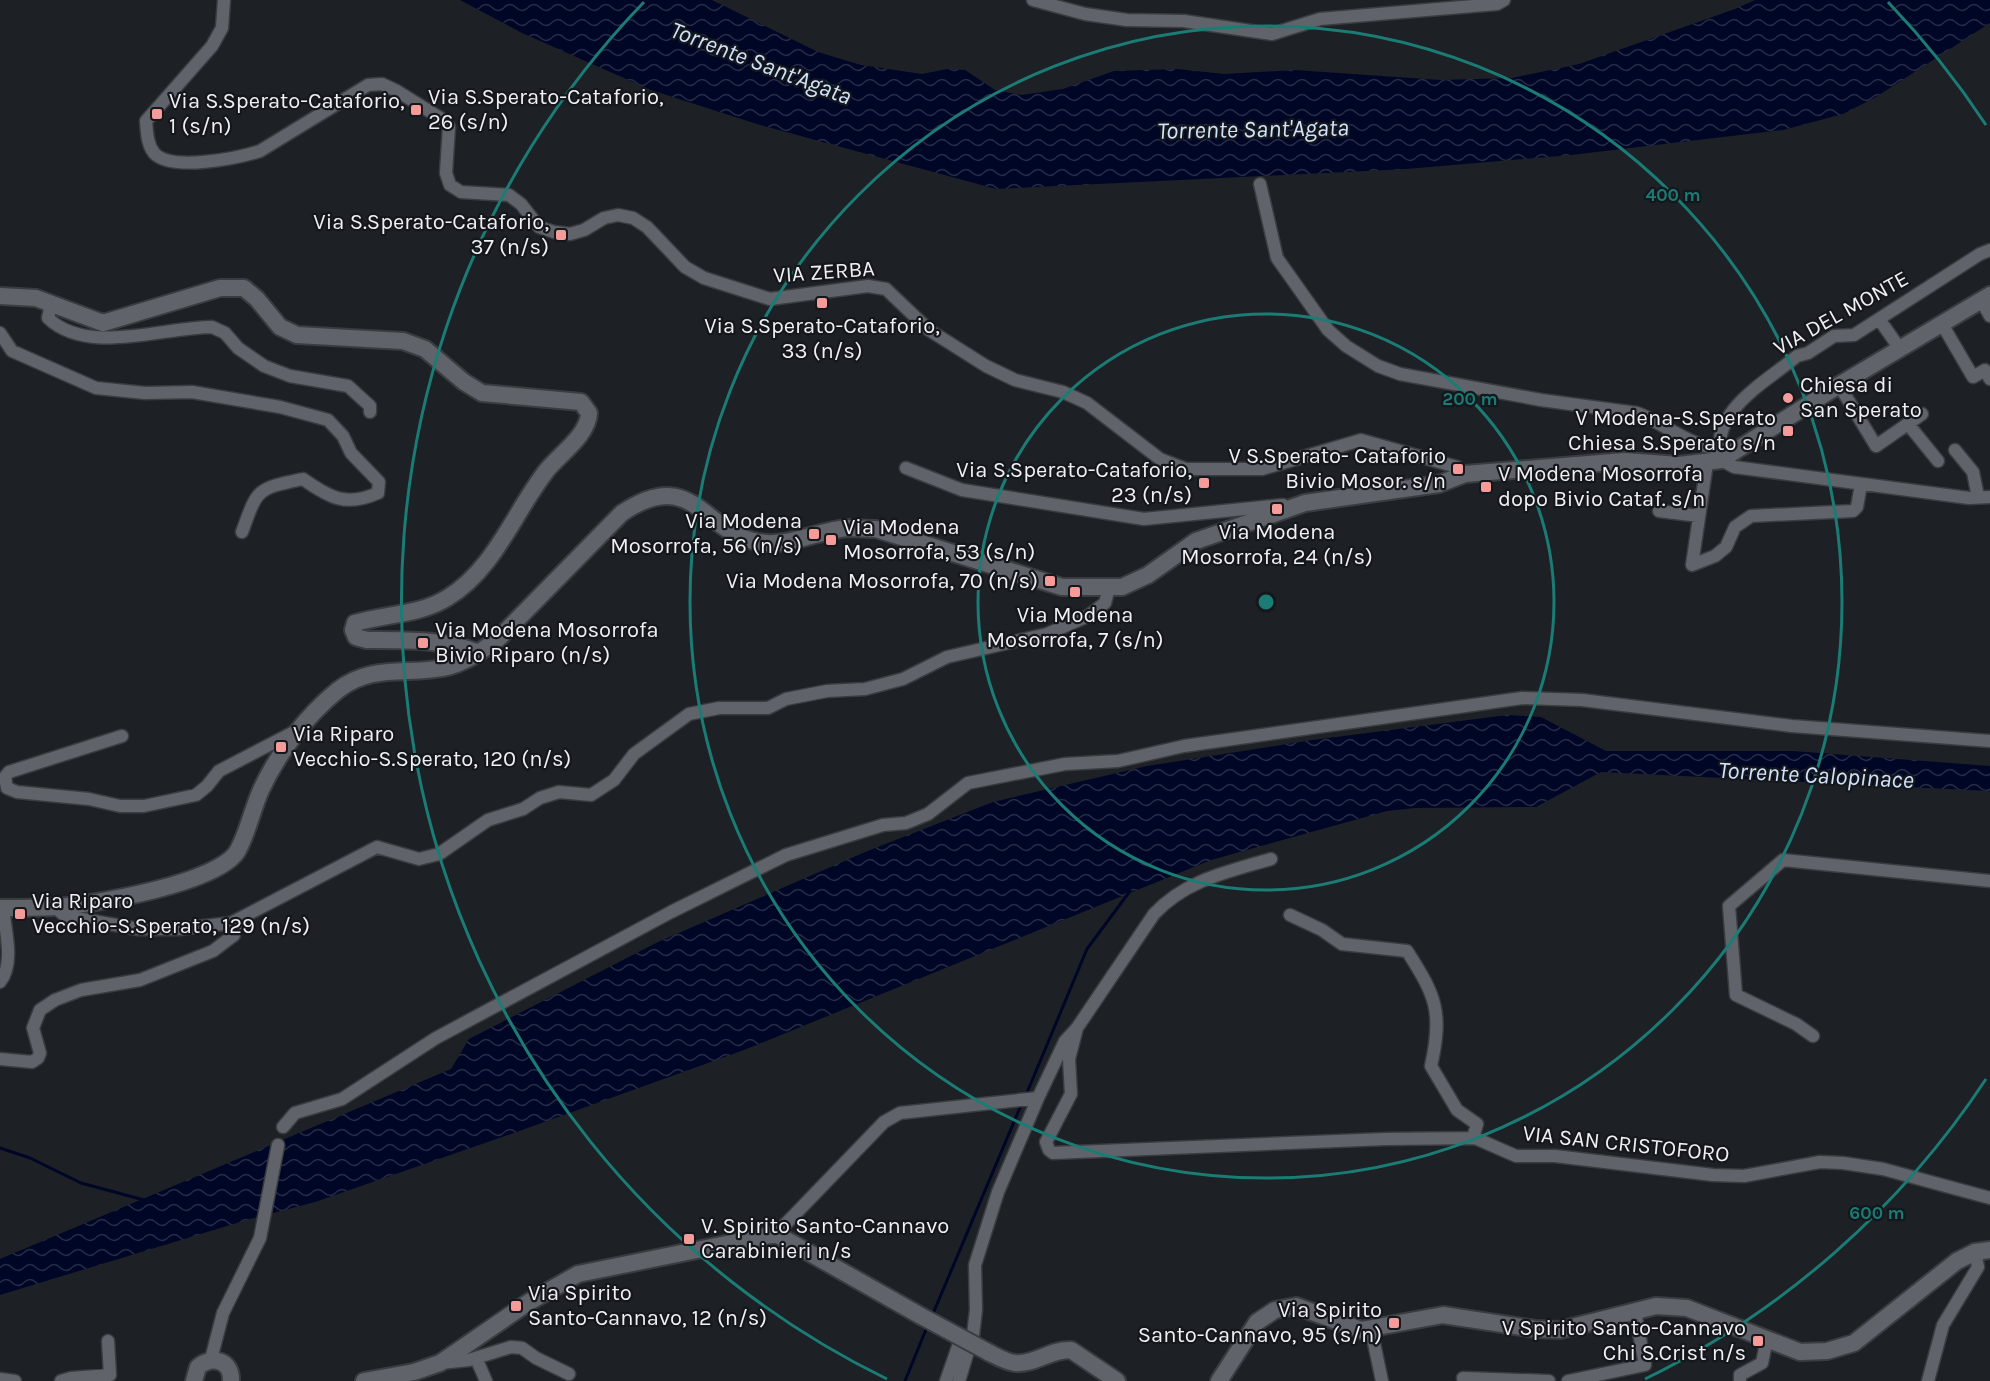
<svg xmlns="http://www.w3.org/2000/svg" width="1990" height="1381" viewBox="0 0 1990 1381" font-family="Karla,sans-serif">
  <defs>
    <pattern id="water-waves" width="16" height="10" patternUnits="userSpaceOnUse" patternTransform="scale(1.5)"><rect width="16" height="10" fill="#000626"/><path d="M0 5q4-4 8 0t8 0" fill="none" stroke="#262b46"/></pattern>
  </defs>
  <rect width="100%" height="100%" fill="#1d2025"/>
  <path fill="url(#water-waves)" d="M460,0H712L818,52L861,65L922,74L947,69L965,70L995,90L1021,95L1063,89L1114,71L1177,69L1224,74L1295,70L1440,80L1512,78L1579,64L1735,9L1755,0H1990V23L1876,97L1843,114L1783,130L1571,155L1406,169L996,189L760,125L651,90L522,33Z
    M1507,715L1541,717L1606,751H1793L1990,766V791L1601,772L1536,807L1415,808L1387,811L1211,860L744,1050L511,1134L315,1202L250,1219L0,1295V1259L451,1069L469,1039L658,942L870,850L993,802L1147,766L1313,740Z"/>
  <g fill="none" stroke-linecap="round" stroke-linejoin="round">
    <path stroke="#000626" stroke-width="3" d="M1026,1095L1087,949L1130,891
      M0,1148L30,1158L81,1183L144,1200
      M932,1316L1022,1103
      M905,1381L927,1327"/>
    <defs>
      <path id="street" d="M224,0L222,28L212,46L146,121C147,132 147,144 154,153C171,172 238,158 260,151L368,85L382,84L397,91L442,119L449,127L446,173L450,185L461,192L509,195L521,204L539,227L554,232L570,234L584,230L604,218L618,215L633,218L647,227L685,267L704,278L770,299L868,286L886,289L929,330L986,366L1015,380L1063,392L1087,403L1160,459L1186,469H1262L1361,440L1457,467L1465,474
        M1033,0L1085,14L1127,20L1184,21L1272,34L1320,19L1497,4L1504,0
        M1260,184L1277,258L1328,330L1346,346L1378,366L1400,374L1541,400L1637,413C1664,423 1690,447 1719,448
        M1990,250L1980,254L1854,335L1834,336L1808,353L1797,356C1765,383 1709,411 1721,460L1734,467L1969,498L1990,497
        M1981,300L1990,316
        M51,304L48,318C87,356 164,327 212,327L225,333L238,348L264,366L290,376L348,386L370,406V412
        M1879,319L1900,349
        M1942,324L1973,377L1985,370L1990,379
        M0,333L12,351L96,388L145,393L192,392L280,407L328,420L343,436L351,453L379,482L378,493C346,507 330,498 303,479C256,489 258,488 242,532
        M1839,385L1876,446L1922,414
        M1908,424L1938,461
        M1955,450L1973,472L1978,497
        M1707,463L1692,565L1715,556L1726,547L1735,527L1751,516L1853,511L1857,507L1861,484
        M906,468L962,490L1144,519L1283,505
        M1659,511L1699,516
        M122,736L9,772L5,777L7,788L17,792L89,799L120,806H144L196,795L207,786L219,771L296,731
        M55,907L65,916L138,929H179L231,923L377,847L419,859L439,854L488,820L523,809L540,798L559,792L591,795L614,780L634,754L689,714L719,708H768L786,699L827,691L865,689L903,679L947,657L1047,634L1088,616L1105,603L1109,588
        M1290,915L1322,930L1342,944L1407,951C1436,996 1443,1012 1431,1066L1457,1110L1477,1124L1473,1138
        M0,982C15,964 5,929 3,908
        M1077,1028L1069,1059L1071,1094L1046,1142L1049,1150L1053,1153L1385,1139L1475,1138L1516,1156H1555L1713,1175L1744,1176L1820,1162L1843,1163L1883,1169L1990,1198
        M1813,1036L1796,1024L1736,995L1729,906L1783,860L1990,881
        M0,1059L32,1062L38,1058L40,1053L33,1028L40,1010L55,1000L81,990L140,980L213,951L234,935L237,921
        M283,1127L295,1113L342,1099L436,1038L671,912L786,855L883,825L906,823L928,814L968,783L1065,764L1118,761L1184,746L1522,698L1582,700L1792,726L1990,741
        M776,1234L884,1122L900,1113L1038,1098
        M1371,1329L1382,1381
        M476,1358L486,1381
        M211,1359L223,1313L260,1238L278,1145
        M441,1363L469,1360L511,1347L522,1348L536,1358L569,1374
        M1463,1378L1549,1381
        M0,1379L15,1381
        M61,1381L71,1378L110,1375L108,1341
        M946,1381L961,1338
        M959,1381L973,1335L976,1310L975,1265L998,1192L1038,1098L1065,1041L1077,1028L1154,914C1186,880 1227,872 1271,859
        M1568,1381L1645,1365L1635,1312
        M1740,1381V1375L1762,1363L1767,1339
        M1928,1381L1943,1325L1978,1267L1975,1252"/>
      <path id="secondary" d="M0,296L36,298L103,323L220,288H244L257,299L280,327L297,335L403,341L425,349L464,382L482,393L581,402L589,413C588,435 561,453 547,470C514,512 495,569 447,598C420,615 384,614 355,623L353,630L356,637L367,640C405,640 443,639 479,653
        M0,908C18,908 37,908 55,907C92,905 221,883 238,850C248,832 252,810 261,790C278,753 306,716 338,690C371,664 406,675 443,668C464,664 482,651 499,638L622,513C693,465 702,532 758,542C789,548 818,530 848,528C857,528 867,529 876,529L1062,587H1122L1148,575L1196,541L1305,503L1439,484L1465,474L1625,461L1679,465L1721,460L1839,385L1990,295
        M988,1352C996,1356 1006,1362 1015,1363C1034,1365 1051,1349 1071,1350L1117,1381
        M194,1381L198,1367C212,1355 232,1360 231,1381
        M364,1381L414,1372L440,1363L529,1302L578,1274L776,1234L921,1316
        M1219,1381L1257,1322L1275,1310L1296,1306L1361,1330L1443,1315L1535,1329L1560,1330L1656,1306L1687,1308L1800,1352L1827,1351L1854,1343L1957,1261L1975,1252L1990,1250"/>
    </defs>
    <use href="#street" stroke="#3a3d40" stroke-width="15"/>
    <use href="#secondary" stroke="#3a3d40" stroke-width="20"/>
    <use href="#street" stroke="#60646a" stroke-width="12"/>
    <use href="#secondary" stroke="#60646a" stroke-width="16"/>
    <defs>
      <path id="secondary-bridge" d="M921,1316L988,1352"/>
    </defs>
    <use href="#secondary-bridge" stroke="#3a3d40" stroke-width="20" stroke-linecap="butt"/>
    <use href="#secondary-bridge" stroke="#60646a" stroke-width="16"/>
  </g>
  <g fill="none" stroke="#1a7c75" stroke-width="3">
    <circle cx="1266" cy="602" r="288"/>
    <circle cx="1266" cy="602" r="576"/>
    <path d="M1986 1079A864 864 0 0 1 1645 1379M887 1379A864 864 0 0 1 644 2M1888 2A864 864 0 0 1 1986 125"/>
  </g>
  <g fill="#f59b99" stroke="#14171b" stroke-width="2">
    <rect x="410" y="104" width="12" height="12" rx="3"/>
    <rect x="151" y="108" width="12" height="12" rx="3"/>
    <rect x="555" y="229" width="12" height="12" rx="3"/>
    <rect x="816" y="297" width="12" height="12" rx="3"/>
    <circle cx="1788" cy="398" r="6"/>
    <rect x="1782" y="425" width="12" height="12" rx="3"/>
    <rect x="1452" y="463" width="12" height="12" rx="3"/>
    <rect x="1198" y="477" width="12" height="12" rx="3"/>
    <rect x="1480" y="481" width="12" height="12" rx="3"/>
    <rect x="1271" y="503" width="12" height="12" rx="3"/>
    <rect x="808" y="528" width="12" height="12" rx="3"/>
    <rect x="825" y="534" width="12" height="12" rx="3"/>
    <rect x="1044" y="575" width="12" height="12" rx="3"/>
    <rect x="1069" y="586" width="12" height="12" rx="3"/>
    <rect x="417" y="637" width="12" height="12" rx="3"/>
    <rect x="275" y="741" width="12" height="12" rx="3"/>
    <rect x="14" y="908" width="12" height="12" rx="3"/>
    <rect x="683" y="1233" width="12" height="12" rx="3"/>
    <rect x="510" y="1300" width="12" height="12" rx="3"/>
    <rect x="1388" y="1317" width="12" height="12" rx="3"/>
    <rect x="1752" y="1335" width="12" height="12" rx="3"/>
  </g>
  <g text-anchor="middle" dominant-baseline="central" stroke-width="4.5" stroke-linejoin="round" paint-order="stroke">
    <g font-size="22" fill="#eef0f3" stroke="#14171b" text-anchor="start">
      <text x="428" y="97">Via S.Sperato-Cataforio,<tspan x="428" dy="25">26 (s/n)</tspan></text>
      <text x="169" y="101">Via S.Sperato-Cataforio,<tspan x="169" dy="25">1 (s/n)</tspan></text>
      <text x="549" y="222" text-anchor="end">Via S.Sperato-Cataforio,<tspan x="549" dy="25">37 (n/s)</tspan></text>
      <text x="822" y="326" text-anchor="middle">Via S.Sperato-Cataforio,<tspan x="822" dy="25">33 (n/s)</tspan></text>
      <text x="1800" y="385">Chiesa di<tspan x="1800" dy="25">San Sperato</tspan></text>
      <text x="1776" y="418" text-anchor="end">V Modena-S.Sperato<tspan x="1776" dy="25">Chiesa S.Sperato s/n</tspan></text>
      <text x="1446" y="456" text-anchor="end">V S.Sperato- Cataforio<tspan x="1446" dy="25">Bivio Mosor. s/n</tspan></text>
      <text x="1192" y="470" text-anchor="end">Via S.Sperato-Cataforio,<tspan x="1192" dy="25">23 (n/s)</tspan></text>
      <text x="1498" y="474">V Modena Mosorrofa<tspan x="1498" dy="25">dopo Bivio Cataf. s/n</tspan></text>
      <text x="802" y="521" text-anchor="end">Via Modena<tspan x="802" dy="25">Mosorrofa, 56 (n/s)</tspan></text>
      <text x="843" y="527">Via Modena<tspan x="843" dy="25">Mosorrofa, 53 (s/n)</tspan></text>
      <text x="1277" y="532" text-anchor="middle">Via Modena<tspan x="1277" dy="25">Mosorrofa, 24 (n/s)</tspan></text>
      <text x="1038" y="581" text-anchor="end">Via Modena Mosorrofa, 70 (n/s)</text>
      <text x="1075" y="615" text-anchor="middle">Via Modena<tspan x="1075" dy="25">Mosorrofa, 7 (s/n)</tspan></text>
      <text x="435" y="630">Via Modena Mosorrofa<tspan x="435" dy="25">Bivio Riparo (n/s)</tspan></text>
      <text x="293" y="734">Via Riparo<tspan x="293" dy="25">Vecchio-S.Sperato, 120 (n/s)</tspan></text>
      <text x="32" y="901">Via Riparo<tspan x="32" dy="25">Vecchio-S.Sperato, 129 (n/s)</tspan></text>
      <text x="701" y="1226">V. Spirito Santo-Cannavo<tspan x="701" dy="25">Carabinieri n/s</tspan></text>
      <text x="528" y="1293">Via Spirito<tspan x="528" dy="25">Santo-Cannavo, 12 (n/s)</tspan></text>
      <text x="1382" y="1310" text-anchor="end">Via Spirito<tspan x="1382" dy="25">Santo-Cannavo, 95 (s/n)</tspan></text>
      <text x="1746" y="1328" text-anchor="end">V Spirito Santo-Cannavo<tspan x="1746" dy="25">Chi S.Crist n/s</tspan></text>
    </g>
    <g font-size="22" fill="#eef0f3" stroke="#14171b">
      <text transform="translate(824 272) rotate(-4)">VIA ZERBA</text>
      <text transform="translate(1841 313) rotate(-29)">VIA DEL MONTE</text>
      <text transform="translate(1626 1144) rotate(6)">VIA SAN CRISTOFORO</text>
    </g>
    <g font-size="24" font-style="italic" fill="#d1e2fc" stroke="#14171b">
      <text transform="translate(761 63) rotate(21)">Torrente Sant'Agata</text>
      <text transform="translate(1253 129) rotate(-1)">Torrente Sant'Agata</text>
      <text transform="translate(1816 775) rotate(3)">Torrente Calopinace</text>
    </g>
  </g>
  <circle cx="1266" cy="602" r="9" fill="#1a7c75" stroke="#14171b" stroke-width="3"/>
  <g font-size="18" text-anchor="middle" font-weight="bold" fill="#1a7c75" stroke="#14171b" stroke-width="4.5" stroke-linejoin="round" paint-order="stroke">
    <text x="1673" y="201">400 m</text>
    <text x="1470" y="405">200 m</text>
    <text x="1877" y="1219">600 m</text>
  </g>
</svg>
